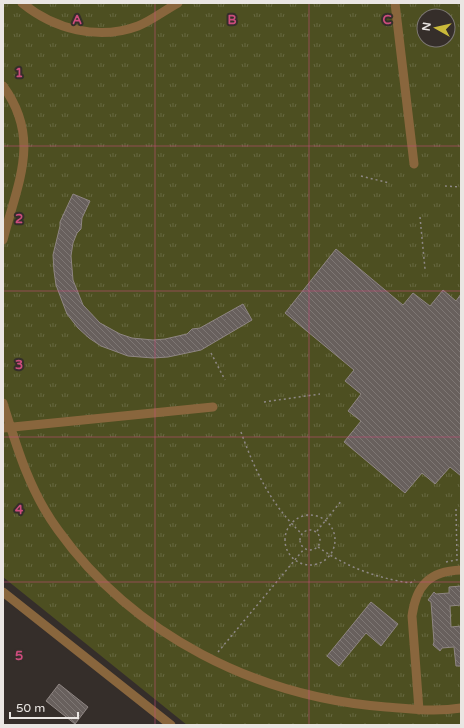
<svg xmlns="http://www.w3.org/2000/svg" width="464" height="728" viewBox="0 0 464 728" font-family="'Varela Round',sans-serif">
  <defs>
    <pattern id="grass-tufts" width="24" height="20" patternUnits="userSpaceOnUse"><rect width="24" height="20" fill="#4d4f21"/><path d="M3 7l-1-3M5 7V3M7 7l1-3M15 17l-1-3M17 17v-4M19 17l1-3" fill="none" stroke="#676841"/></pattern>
    <pattern id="building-back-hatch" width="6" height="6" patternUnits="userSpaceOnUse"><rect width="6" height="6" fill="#68605d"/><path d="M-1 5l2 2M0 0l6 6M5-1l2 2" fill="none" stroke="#7e7774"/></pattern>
  </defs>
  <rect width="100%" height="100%" fill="#352e2a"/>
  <path fill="url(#grass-tufts)" fill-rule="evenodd" d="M3,3H461V725H187L3,577ZM424,16H448V40H424Z"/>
  <path fill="url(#building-back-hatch)" stroke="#8f8683" d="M73,194L90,201L82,218L81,229L77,233L73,243L71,256L73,280L83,305L100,323L120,334L132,338L153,340L165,339L187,334L192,329L200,328L243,304L252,320L201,350L168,357L153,358L128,356L101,346L89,338L78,328L67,314L56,285L54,271L53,255L60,226V222Z
    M336,249L403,305L413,293L430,306L443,290L456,301L461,294V476L450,467L435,484L422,473L405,493L344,442L361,421L348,411L361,394L345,381L354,370L285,313Z
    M461,586V605L450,606L451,627L461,626V666H456L454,647L442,648L440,651L433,645L434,642L431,602L428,600L434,592L436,594L449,593V587Z
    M371,602L398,624L381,646L366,633L339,666L327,656Z
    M59,684L88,707L75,724L46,701Z"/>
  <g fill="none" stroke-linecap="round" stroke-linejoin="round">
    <path stroke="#8f8986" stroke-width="1.5" stroke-dasharray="2 3" stroke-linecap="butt" d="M361,176L389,183
      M445,186L461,187
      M420,217L425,269
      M211,353L225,380
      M264,402L320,394
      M241,432C255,471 271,505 302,534
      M456,509L457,559
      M285 540a25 25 0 1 1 50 0a25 25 0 1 1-50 0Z
      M300 540a10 10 0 1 1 20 0a10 10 0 1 1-20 0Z
      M317,531L342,500
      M318,547C346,567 377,578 410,583L415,580
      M446,562L461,559
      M218,652L304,549"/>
    <path stroke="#89663d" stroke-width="9" d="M22,3C54,29 98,41 138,26C151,21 165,10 178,3
      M395,3L414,164
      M3,86C42,139 17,184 3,240
      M3,403C17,448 30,492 58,530C134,636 257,697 386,707C411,709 436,712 461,708
      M3,428L213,407
      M3,592L171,725
      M419,710L412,616C416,586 429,571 461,570"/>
  </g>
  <path fill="none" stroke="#cc4c7d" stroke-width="1" stroke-opacity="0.55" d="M155,3V725M309,3V725M3,146H461M3,291H461M3,437H461M3,582H461"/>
  <g font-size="13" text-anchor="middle" font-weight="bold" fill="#cc4c7d" stroke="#352e2a" stroke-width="4" stroke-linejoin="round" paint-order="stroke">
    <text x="77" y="24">A</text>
    <text x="232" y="24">B</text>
    <text x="387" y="24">C</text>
    <text x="19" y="77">1</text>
    <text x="19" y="223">2</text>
    <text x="19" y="369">3</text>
    <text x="19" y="514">4</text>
    <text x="19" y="660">5</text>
  </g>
  <rect width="464" height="728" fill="none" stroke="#eae6e3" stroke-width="8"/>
  <g transform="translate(436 28) rotate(278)"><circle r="19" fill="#352e2a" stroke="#7d7874"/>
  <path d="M0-3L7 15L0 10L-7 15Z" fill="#caba3a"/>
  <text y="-6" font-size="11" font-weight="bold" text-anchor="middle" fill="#eae6e3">N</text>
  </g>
  <path d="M10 712v6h68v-6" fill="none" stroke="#eae6e3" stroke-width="2"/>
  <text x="16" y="712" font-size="12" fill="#eae6e3" stroke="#352e2a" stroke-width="3" paint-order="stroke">50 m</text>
</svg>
